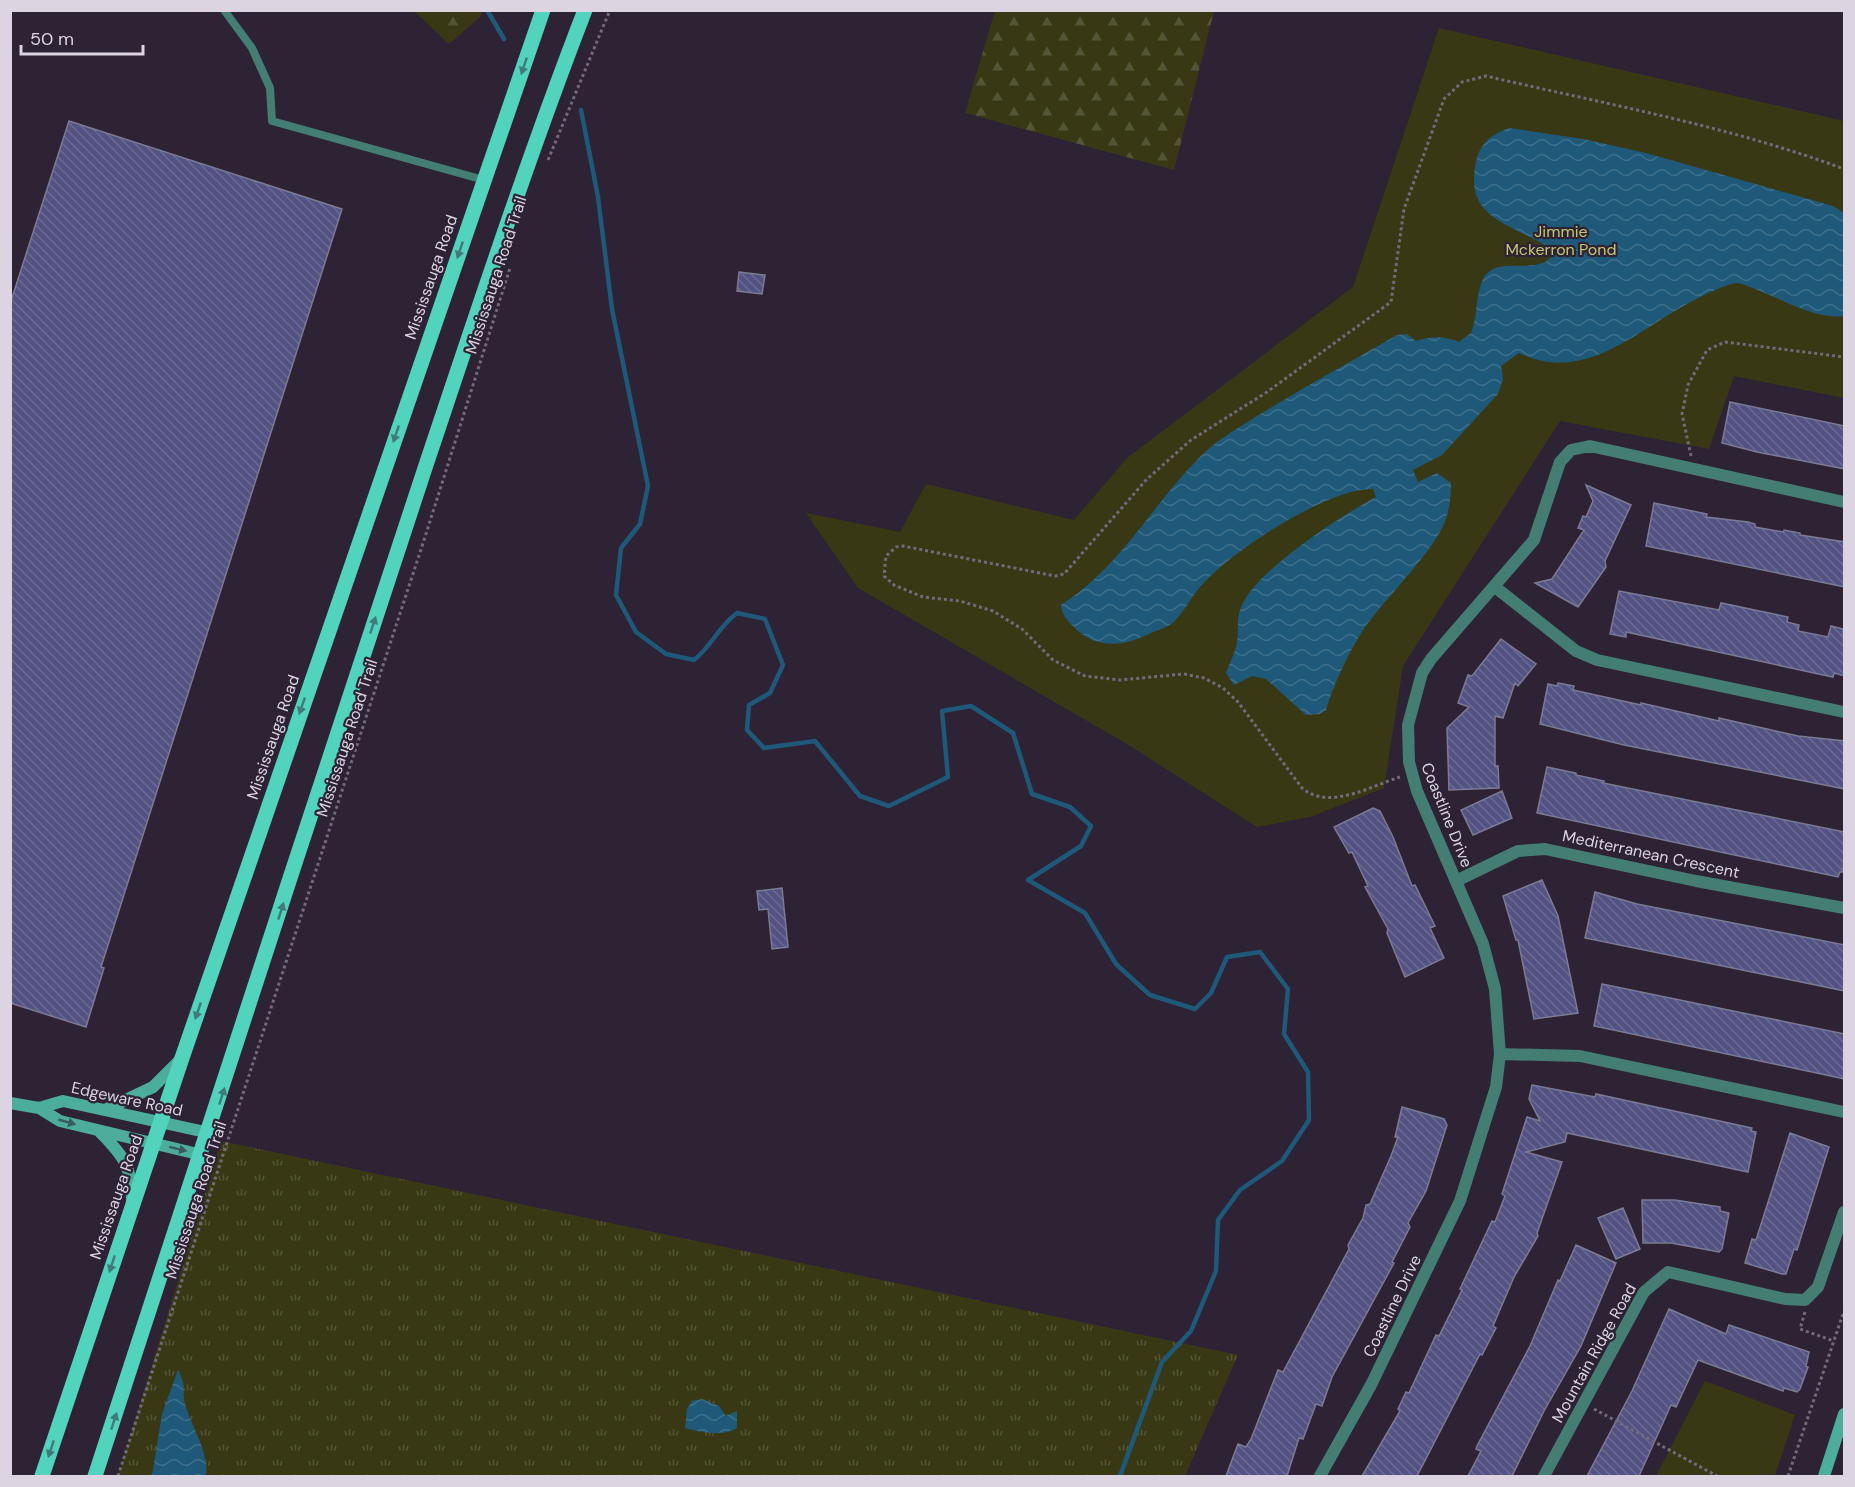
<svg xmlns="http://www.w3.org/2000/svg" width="1855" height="1487" viewBox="0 0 1855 1487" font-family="'DM Sans',sans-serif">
  <defs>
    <pattern id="grass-tufts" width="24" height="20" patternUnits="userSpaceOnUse" patternTransform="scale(1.5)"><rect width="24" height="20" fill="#383914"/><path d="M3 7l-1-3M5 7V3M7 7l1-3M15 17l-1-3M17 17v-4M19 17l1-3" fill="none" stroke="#545536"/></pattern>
    <pattern id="forest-firs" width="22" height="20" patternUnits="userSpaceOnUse" patternTransform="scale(1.5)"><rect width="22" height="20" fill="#383914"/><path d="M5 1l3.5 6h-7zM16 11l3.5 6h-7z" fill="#545536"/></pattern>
    <pattern id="water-waves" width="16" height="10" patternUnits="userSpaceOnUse" patternTransform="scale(1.5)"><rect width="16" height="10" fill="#1e5979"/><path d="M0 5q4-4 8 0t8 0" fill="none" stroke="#3e708c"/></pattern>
    <pattern id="building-back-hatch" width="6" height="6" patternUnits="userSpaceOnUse" patternTransform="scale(1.5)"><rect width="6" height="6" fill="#535283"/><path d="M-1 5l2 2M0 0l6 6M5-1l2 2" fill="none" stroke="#6b6a94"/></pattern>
  </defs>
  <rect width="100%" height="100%" fill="#2e2235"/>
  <path fill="url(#grass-tufts)" d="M221,1141L1238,1355L1185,1476H118Z"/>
  <path fill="url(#forest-firs)" d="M414,11H482L481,16L449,44Z
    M995,11H1214L1174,170L965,113Z"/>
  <path fill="#383914" d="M1439,28L1844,121V398L1734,376L1709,449L1560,421L1403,666L1384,788L1310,817L1257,827L1127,744L858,588L806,513L900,532L926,484L1074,520L1127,458L1353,287Z
    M1705,1381L1795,1415L1775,1476H1656Z"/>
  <path fill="url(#water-waves)" d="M1509,128L1583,139L1646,153L1833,206L1844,213V316C1817,320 1783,300 1758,290C1752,288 1742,283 1736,283C1724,285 1709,293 1698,298C1641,326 1587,386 1519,353L1501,366L1503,379L1498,394L1442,455L1413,470L1418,482L1437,473L1451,483C1451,496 1450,507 1446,519C1435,551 1384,599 1363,630C1348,654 1334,683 1326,710L1320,714L1306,715L1266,679L1252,676L1234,685L1226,673C1229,664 1235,653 1237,643C1239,630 1236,620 1241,607C1256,570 1341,516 1376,497L1373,489C1328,488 1231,551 1201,586C1190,598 1183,615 1170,625C1165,628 1158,630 1153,632C1126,646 1097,651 1074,627C1067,620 1062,615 1061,605C1122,566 1152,504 1202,455C1219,438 1242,426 1262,413C1306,386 1352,361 1397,335L1407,334L1416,341C1432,336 1443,336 1459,342L1471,333C1478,316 1475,296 1483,279C1496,254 1534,276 1551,257L1549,248C1512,223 1463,220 1476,162C1480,143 1491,135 1509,128Z
    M178,1370C188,1389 181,1391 186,1407C193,1429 209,1453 206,1476H152L162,1414Z
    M702,1399L719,1406L726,1416L737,1411V1428C723,1437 700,1432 685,1428L687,1409L692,1401Z"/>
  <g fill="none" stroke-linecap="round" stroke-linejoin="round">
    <path stroke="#1e5979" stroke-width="4.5" d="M487,10L504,39
      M581,110L598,197L612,309L648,486L640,524L621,548L616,595L636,632L666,654L694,660C712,646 718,627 737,613L765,619L783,665L770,693L749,705L747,730L764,748L815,741L860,796L889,806L948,777L942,711L971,706L1013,733L1032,794L1070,807L1091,826L1081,846L1028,880L1085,913L1116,964L1150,995L1195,1009L1211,993L1227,957L1260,952L1288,989L1284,1034L1308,1072L1309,1120L1282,1161L1240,1190L1218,1220L1216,1271L1191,1331L1162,1362L1120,1476"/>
  </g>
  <path fill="url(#building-back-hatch)" stroke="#7a7b94" stroke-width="1.5" d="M69,121L342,209L101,967L104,968L86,1027L10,1003V304Z
    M739,272L765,275L762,294L737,291Z
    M1730,402L1845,426V469L1757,452L1722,443Z
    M1586,485L1631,505L1605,561L1606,567L1578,607L1535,583L1552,579L1584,530L1578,528L1583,516L1586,517L1593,501Z
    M1654,503L1707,514L1706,517L1748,522L1755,524V527L1783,532L1784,530L1800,533V535L1845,542V587L1646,546Z
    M1619,591L1719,610L1721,603L1788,617L1787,622L1799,625L1798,631L1828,637L1831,626L1843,629L1845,676L1834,673L1833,677L1814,673L1626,632V637L1610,634Z
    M1501,639L1536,664L1518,686L1515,683L1503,718L1495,716V766H1498L1499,788L1449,790L1447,728L1469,707L1458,703L1468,675L1472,676Z
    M1558,683L1574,686L1573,690L1641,705V703L1719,721V718L1798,736L1845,741V789L1624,745L1540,724L1548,684L1557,686Z
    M1547,767L1576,773V775L1604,781L1603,783L1845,832L1843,872H1840L1838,877L1537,813Z
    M1502,791L1512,818L1473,835L1461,810Z
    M1373,808L1380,811L1393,837L1412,886L1415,885L1435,926L1430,928L1444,958L1405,977L1387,933L1388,929L1365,887L1368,886L1352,852L1349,853L1334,827Z
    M1542,880L1558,916L1578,1013L1534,1019L1518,940H1516L1503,896Z
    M782,888L788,947L772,949L768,909L759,910L757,891Z
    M1595,892L1637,904L1845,945V991L1585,938Z
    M1602,984L1845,1034V1079L1594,1026Z
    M1532,1085L1595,1097L1596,1094L1752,1128L1751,1131L1756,1132L1748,1172L1567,1133L1565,1142L1526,1152L1562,1162L1537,1233L1538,1236L1514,1277L1493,1326L1496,1328L1482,1355L1480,1354L1417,1476H1362L1400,1411L1398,1409L1406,1392L1409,1393L1436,1335L1439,1336L1462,1290L1460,1289L1492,1221L1495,1222L1505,1196L1502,1194L1527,1117L1540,1121L1529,1099Z
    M1402,1107L1444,1119L1447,1125L1426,1191L1408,1223L1410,1227L1392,1262L1394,1263L1332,1377L1322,1406L1316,1404L1303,1439L1299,1438L1287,1476H1226L1238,1444L1246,1447L1251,1439L1278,1370L1283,1372L1349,1249L1348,1245L1363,1218L1366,1205L1370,1204L1391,1156L1398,1137H1395Z
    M1790,1133L1829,1147L1797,1250L1794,1249L1786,1274H1782L1745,1263L1752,1239L1756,1240Z
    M1642,1200H1675L1720,1207V1211L1729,1213L1722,1249L1719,1252L1671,1243H1643Z
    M1623,1208L1640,1249L1616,1259L1598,1218Z
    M1576,1245L1616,1263L1581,1346L1544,1411L1512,1476H1468L1481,1451L1476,1449L1477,1446L1530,1346L1558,1280L1560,1281Z
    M1669,1309L1726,1334L1729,1325L1809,1352L1806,1366L1808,1367L1800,1389L1797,1392L1784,1388L1783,1391L1698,1360L1676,1407L1671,1405L1639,1476H1587L1632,1391Z"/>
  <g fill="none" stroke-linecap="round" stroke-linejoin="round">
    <path stroke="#746a7a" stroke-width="3" stroke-dasharray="3 3" stroke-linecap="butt" d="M548,160L610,10
      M1691,456L1682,414L1688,385L1707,350L1725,342L1844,357
      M1400,777C1371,786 1329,811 1302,788L1238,702L1223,688L1204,678L1184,674L1120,680L1085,676L1053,660L1022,629L993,611L960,601L923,597L894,585L884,576L886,556L896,547L903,546L1055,576L1064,574L1147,479L1191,440L1267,392L1391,302L1404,209L1444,99L1462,82L1486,76C1605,104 1729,126 1844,169
      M1805,1312L1800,1329L1834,1341
      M1594,1409L1717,1476
      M118,1476L425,537L510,268
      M1788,1476L1844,1311"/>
    <path stroke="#447d72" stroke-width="8" d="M224,10L252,48L270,88L272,121L484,180"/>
    <path stroke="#447d72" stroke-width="12" d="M1495,587L1576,651L1597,660L1844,712
      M1456,881L1518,851L1545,849L1696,881L1844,908
      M1500,1054L1580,1056L1844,1112
      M1320,1476L1371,1385L1460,1201L1496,1087L1500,1054L1495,989L1483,944L1417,791L1409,762L1408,725L1422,673L1431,659L1534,540L1560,462L1571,450L1590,446L1844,502
      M1544,1476L1644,1292L1668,1272L1785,1299L1805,1300L1818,1287L1844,1212"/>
    <path stroke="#4dad9c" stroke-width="12" d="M10,1103L39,1108L60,1121L202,1155
      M39,1108L63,1101L210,1133
      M105,1110L153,1087L181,1059
      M99,1131C123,1155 132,1166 132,1201
      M1824,1476L1844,1414"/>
    <path stroke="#51d3bd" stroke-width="15" d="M42,1476L182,1058L543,10
      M95,1476C207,1140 313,801 426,465C477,313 527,160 585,10"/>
  </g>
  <defs><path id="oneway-solid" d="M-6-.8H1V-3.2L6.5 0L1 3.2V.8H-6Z" transform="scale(1.5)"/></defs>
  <g fill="#407a79">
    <use href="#oneway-solid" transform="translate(524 66) rotate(109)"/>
    <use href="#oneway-solid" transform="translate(460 250) rotate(109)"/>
    <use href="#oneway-solid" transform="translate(396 434) rotate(109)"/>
    <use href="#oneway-solid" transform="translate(373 625) rotate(-72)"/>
    <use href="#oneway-solid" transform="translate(302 706) rotate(109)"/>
    <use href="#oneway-solid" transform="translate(281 911) rotate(-72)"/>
    <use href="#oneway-solid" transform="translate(198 1011) rotate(109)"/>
    <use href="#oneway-solid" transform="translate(222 1096) rotate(-72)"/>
    <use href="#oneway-solid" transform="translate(112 1264) rotate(108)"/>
    <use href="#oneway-solid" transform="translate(114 1421) rotate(-72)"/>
    <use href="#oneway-solid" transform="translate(51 1449) rotate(108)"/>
  </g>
  <g fill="#3a5a5e">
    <use href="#oneway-solid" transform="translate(67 1122) rotate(16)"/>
    <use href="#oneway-solid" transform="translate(178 1149) rotate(14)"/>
  </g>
  <g text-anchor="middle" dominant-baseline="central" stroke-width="4.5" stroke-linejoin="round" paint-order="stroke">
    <g font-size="16" fill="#c5c873" stroke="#2e2235">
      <text x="1561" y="231">Jimmie<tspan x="1561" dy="18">Mckerron Pond</tspan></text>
    </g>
    <g font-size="16" fill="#dcd4e1" stroke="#2e2235">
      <text transform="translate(496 275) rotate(-72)">Mississauga Road Trail</text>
      <text transform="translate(431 277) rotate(-71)">Mississauga Road</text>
      <text transform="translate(273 737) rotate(-71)">Mississauga Road</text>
      <text transform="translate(347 738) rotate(-72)">Mississauga Road Trail</text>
      <text transform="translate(1447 815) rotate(68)">Coastline Drive</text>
      <text transform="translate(1651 854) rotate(12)">Mediterranean Crescent</text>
      <text transform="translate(127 1099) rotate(12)">Edgeware Road</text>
      <text transform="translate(116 1197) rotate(-71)">Mississauga Road</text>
      <text transform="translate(196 1200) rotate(-72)">Mississauga Road Trail</text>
      <text transform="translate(1392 1306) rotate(-64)">Coastline Drive</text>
      <text transform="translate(1594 1353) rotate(-61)">Mountain Ridge Road</text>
    </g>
  </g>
  <rect width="1855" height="1487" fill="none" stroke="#dcd4e1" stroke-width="24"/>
  <path d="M21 45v9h122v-9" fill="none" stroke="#dcd4e1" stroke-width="3"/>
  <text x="30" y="45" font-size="18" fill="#dcd4e1" stroke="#2e2235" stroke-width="4.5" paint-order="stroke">50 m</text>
</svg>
